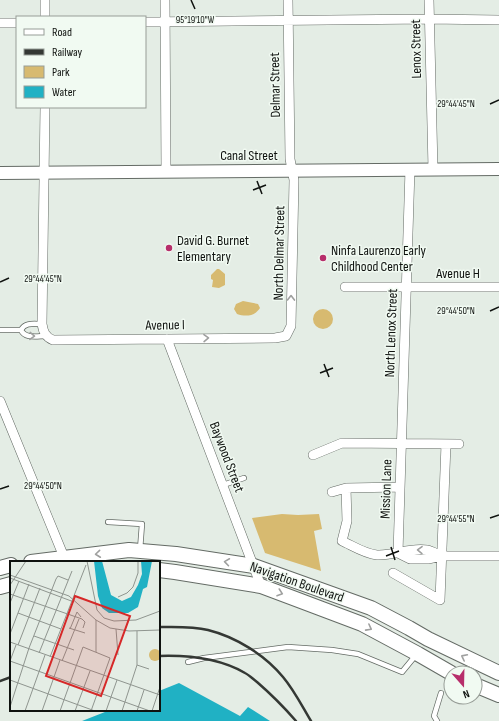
<svg xmlns="http://www.w3.org/2000/svg" width="499" height="721" viewBox="0 0 499 721" font-family="'Sofia Sans Condensed',sans-serif">
  <rect width="100%" height="100%" fill="#e4ede5"/>
  <path fill="#d7ba70" d="M217,269H219L225,274V285L219,288L212,287L213,280L211,279V275Z
    M243,301L258,304L260,308C255,316 246,317 237,314L234,309L236,304Z
    M313 319a10 10 0 1 1 20 0a10 10 0 1 1-20 0Z
    M282,514L298,515L319,514L322,529L314,531L321,571L265,553L252,518Z"/>
  <path fill="#20b1c4" d="M179,683L240,716L248,707L270,721H82L110,710H159V691Z"/>
  <g fill="none" stroke-linecap="round" stroke-linejoin="round">
    <defs>
      <path id="lane" d="M0,330H21
        M21,330C25,339 37,336 46,336
        M21,330C25,322 34,324 42,324
        M223,485L244,478
        M108,522L142,524L140,550
        M188,662L204,658L288,647L332,650L358,654L402,672L416,655
        M437,721L434,716L441,693"/>
      <path id="street" d="M45,0V17
        M165,0L166,171
        M429,0L433,169
        M145,22L429,19L499,20
        M0,23H17
        M45,107L42,324C43,331 45,337 53,340L275,338L286,336L291,326L294,180L290,159L288,0
        M345,287H499
        M167,339L261,586
        M0,401L66,562
        M313,455L342,443L459,444
        M346,488L347,521L342,541C353,546 365,554 377,555C394,556 410,547 427,550C432,551 437,554 442,556
        M332,492L346,488L400,487
        M398,553L410,169
        M398,553L410,559H428L442,556H499
        M393,573L440,600L446,444"/>
      <path id="secondary" d="M0,173L499,169"/>
      <path id="primary" d="M31,562L129,550L176,554L254,566L371,608L409,628L428,639L499,673
        M0,568L11,565
        M159,570L175,572L261,586L293,598L362,624L418,654L451,673
        M0,587L11,584
        M475,685L499,695"/>
    </defs>
    <use href="#lane" stroke="#646b65" stroke-width="6"/>
    <use href="#street" stroke="#646b65" stroke-width="10"/>
    <use href="#secondary" stroke="#646b65" stroke-width="14"/>
    <use href="#primary" stroke="#646b65" stroke-width="16"/>
    <use href="#lane" stroke="#fff" stroke-width="4.5"/>
    <use href="#street" stroke="#fff" stroke-width="9"/>
    <use href="#secondary" stroke="#fff" stroke-width="12"/>
    <use href="#primary" stroke="#fff" stroke-width="14"/>
    <path stroke="#343834" stroke-width="2.5" d="M159,627C175,627 192,626 208,630C236,637 265,655 283,677C294,690 302,706 311,721
      M159,656C188,655 219,658 245,673C249,675 253,679 257,682C272,695 283,706 296,721
      M0,681L11,677"/>
  </g>
  <defs><path id="oneway-chevron" d="M-2-3.5L2.5 0L-2 3.5" fill="none" stroke-width="1.6" stroke-linecap="round" stroke-linejoin="round"/></defs>
  <g stroke="#9fa09f">
    <use href="#oneway-chevron" transform="translate(291 298) rotate(-89)"/>
    <use href="#oneway-chevron" transform="translate(32 336) rotate(3)"/>
    <use href="#oneway-chevron" transform="translate(206 338) rotate(-1)"/>
    <use href="#oneway-chevron" transform="translate(420 550) rotate(-179)"/>
    <use href="#oneway-chevron" transform="translate(98 554) rotate(174)"/>
    <use href="#oneway-chevron" transform="translate(227 562) rotate(-172)"/>
    <use href="#oneway-chevron" transform="translate(280 593) rotate(19)"/>
    <use href="#oneway-chevron" transform="translate(369 628) rotate(28)"/>
    <use href="#oneway-chevron" transform="translate(464 657) rotate(-153)"/>
  </g>
  <path fill="none" stroke="#0f120f" stroke-width="1.5" d="M191,0L195,9M490,104L499,100M257,181L262,194M253,190L266,185M0,282L9,278M490,311L499,307M324,364L329,377M320,373L333,368M0,489L9,486M490,518L499,515M391,547L395,560M386,556L399,551"/>
  <g fill="#b72e6b" stroke="#f1faf2" stroke-width="1.5">
    <circle cx="169" cy="248" r="4"/>
    <circle cx="323" cy="258" r="4"/>
  </g>
  <g text-anchor="middle" dominant-baseline="central" stroke-width="3" stroke-linejoin="round" paint-order="stroke">
    <g font-size="14" fill="#0f120f" stroke="#f1faf2">
      <text transform="translate(416 49) rotate(-91)">Lenox Street</text>
      <text transform="translate(275 85) rotate(-91)">Delmar Street</text>
      <text x="249" y="155">Canal Street</text>
      <text transform="translate(279 253) rotate(-89)">North Delmar Street</text>
      <text x="458" y="273">Avenue H</text>
      <text transform="translate(165 325) rotate(-1)">Avenue I</text>
      <text transform="translate(391 333) rotate(-88)">North Lenox Street</text>
      <text transform="translate(227 457) rotate(69)">Baywood Street</text>
      <text transform="translate(386 489) rotate(-88)">Mission Lane</text>
      <text transform="translate(297 582) rotate(19)">Navigation Boulevard</text>
    </g>
    <g font-size="14" fill="#0f120f" stroke="#f1faf2" text-anchor="start">
      <text x="177" y="240">David G. Burnet<tspan x="177" dy="16">Elementary</tspan></text>
      <text x="331" y="250">Ninfa Laurenzo Early<tspan x="331" dy="16">Childhood Center</tspan></text>
    </g>
  </g>
  <g transform="translate(10 561)">
    <rect width="150" height="150" fill="#e4ede5"/>
    <path d="M139 94a6 6 0 1 1 12 0a6 6 0 1 1-12 0Z" fill="#d7ba70"/>
    <path d="M84,0H92L101,34L112,40L121,36L128,24L132,13L131,0H142L137,26L133,28L128,46L118,52H99L92,47L88,35Z" fill="#20b1c4"/>
    <path fill="none" stroke="#8f958f" stroke-width="1" d="M77,0L87,49L94,57L104,60L126,59L150,50M0,14L59,35L86,59L100,67L119,70L150,69M0,17L64,41M0,24L16,0M0,33L72,58L75,61L73,67M108,36L117,32L123,26L128,12V0M0,42L9,20M8,52L51,68M86,59V91M59,67L75,72M60,68L67,51L71,56M106,68L108,94M0,73L19,23M24,75L64,89M0,81L150,134M8,84L30,27M29,92L62,10M40,96L76,4M0,100L140,150M0,100L6,84M52,100L69,58M127,104L139,108M0,119L85,150M0,146L19,87L46,18L48,15L58,19M15,150L35,94M32,150L50,99M50,150L73,86L100,97L81,150M65,150L80,110M96,150L107,119M112,150L127,104V70M127,150L134,129M142,150L150,126"/>
    <path fill="#d62828" fill-opacity="0.15" stroke="#d62828" stroke-width="2" d="M65,35L120,55L91,135L36,115Z"/>
    <rect width="150" height="150" fill="none" stroke="#0f120f" stroke-width="2"/>
  </g>
  <g font-size="10" text-anchor="middle" fill="#0f120f" stroke="#f1faf2" stroke-width="3" stroke-linejoin="round" paint-order="stroke">
    <text x="195" y="23">95°19'10"W</text>
    <text x="456" y="107">29°44'45"N</text>
    <text x="43" y="282">29°44'45"N</text>
    <text x="456" y="314">29°44'50"N</text>
    <text x="43" y="489">29°44'50"N</text>
    <text x="456" y="522">29°44'55"N</text>
  </g>
  <rect x="16" y="16" width="130" height="92" fill="#f1faf2" stroke="#979d97"/>
  <rect x="24" y="29" width="20" height="6" fill="#ffffff" stroke="#979d97"/>
  <text x="52" y="36" font-size="12" fill="#0f120f">Road</text>
  <rect x="24" y="49" width="20" height="6" fill="#343834" stroke="#979d97"/>
  <text x="52" y="56" font-size="12" fill="#0f120f">Railway</text>
  <rect x="24" y="66" width="20" height="12" fill="#d7ba70" stroke="#979d97"/>
  <text x="52" y="76" font-size="12" fill="#0f120f">Park</text>
  <rect x="24" y="86" width="20" height="12" fill="#20b1c4" stroke="#979d97"/>
  <text x="52" y="96" font-size="12" fill="#0f120f">Water</text>
  <g transform="translate(463 685) rotate(160)"><circle r="19" fill="#f1faf2" stroke="#979d97"/>
  <path d="M0-3L7 15L0 10L-7 15Z" fill="#b72e6b"/>
  <text y="-6" font-size="11" font-weight="bold" text-anchor="middle" fill="#0f120f">N</text>
  </g>
</svg>
